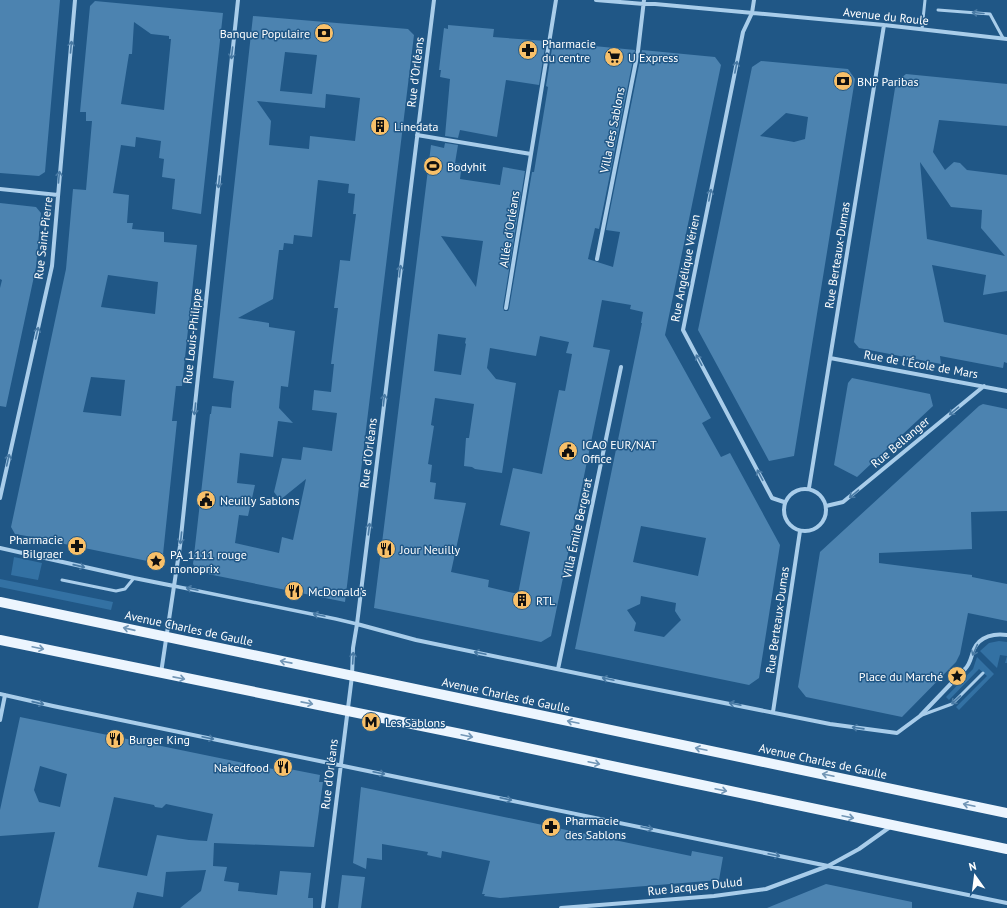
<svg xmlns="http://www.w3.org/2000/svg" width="1007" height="908" viewBox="0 0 1007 908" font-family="'PT Sans',sans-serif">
  <rect width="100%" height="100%" fill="#205786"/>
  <path fill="#3371a3" d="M14,557L42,563L38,580L11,575Z
    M0,579L113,602L111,610L0,587Z
    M999,641L1007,642V663H1005L1007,656L1000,655L997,668L980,651L989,643Z
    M977,657L994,674L959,710L956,707L987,676L979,669L949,700L946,697L973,669Z"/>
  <path fill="#4c83b0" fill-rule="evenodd" d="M0,0H60L45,172L39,176L0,173Z
    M95,1L223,13L201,214L172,209L175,179L162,177L164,159L159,158L161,141L136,137L135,147L121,145L113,193L129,195L127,223H133L132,229L164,232V242L197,245L182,386H176L172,421H177L162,564L55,542L54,545L38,541V538L15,534L11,527L66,269L73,189L86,190L92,121H86V112H80L90,6ZM134,22L151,34L169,36V39H171L164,110L121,104L129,54H132ZM108,275L158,282L155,314L101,307ZM91,377L125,380L121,416L83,412Z
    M253,16L408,29L414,35L345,602L198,572L193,564L210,414H211L212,406L231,408L232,394L234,381L213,378ZM285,52L317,55L312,94L280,91ZM326,94L360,98L355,141L310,136L309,149L269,145L271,121L257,101L325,108ZM318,180L349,184L348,193L355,194L353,214H356L350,261L340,260L339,269L334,308H338L331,364H334L331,392L314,390L312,410L337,413L335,428L332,451L303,447L301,460L282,458L274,492L280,500L306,479L293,540L282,537L279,553L235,543L239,515L248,516L255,485L237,483L240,453L273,457L278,421L293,423L279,408L281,386L288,387L295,331L269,327V323L238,318L273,299L279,250H283L284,243L293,244L294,235L312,237Z
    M448,25L494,29L493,37L546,41L539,85L506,80L497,137L460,130L458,138L445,136L450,79L440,77L441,70H439L444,28L448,29Z
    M553,42L635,50L599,229L595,228L588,259L613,267L620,232L606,230L642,50L715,57L721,65L665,335L711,418L702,423L721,457L730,453L780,545L759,678L749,685L575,649L642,323H641L643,312L630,309L631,305L602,300L593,347L610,350L551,636L541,642L374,608L431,145L444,148L445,143L458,145L455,163L462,164L460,179L500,185L503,167L525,171L503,307L504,311H508L509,309L532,172H534L548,87L546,86ZM441,236L483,241L476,287ZM438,334L466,338L465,343L466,344L461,375L434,371ZM540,336L569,342L566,353L572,354L565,391L559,390L542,474L513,468L500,525L530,532L518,594L488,587L489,580L451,572L466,503L434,499L436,483L430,482L432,465L428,464L434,426L431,425L435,398L474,404L469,438H466L464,466L472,467L475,469L502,473L516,383L496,379L487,368L490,348L536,356ZM641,526L706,538L698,576L633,562ZM641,596L676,603L675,611L681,620L664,637L634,631L636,623L627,610L640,604Z
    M761,61L848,69L855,79L794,456L769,461L698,330L752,67ZM786,113L808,117L805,139L794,142L760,136Z
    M906,74L1007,84V126L939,120L933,152L945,170L954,162L960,163L967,170L1007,175V291L983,295L986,275L932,265L944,322L1007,335V363L1004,362L1003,368L940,356L941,364L859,348L854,342L896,82ZM920,162L951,207L982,210L981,228L1005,256L927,239Z
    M0,203L36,207L41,213L36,267L6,407L0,406V288L2,280L0,279Z
    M852,378L930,394L933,406L857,477L834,465L848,383Z
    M983,404L1007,409V511L971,512L972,549L879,553V563L972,575V577L1007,584V621L968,613L960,654L956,662L902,717L806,697L798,687L820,552L979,406Z
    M20,717L273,769L274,766L320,775L319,782H323L314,847L214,843L213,866L227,867L224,881L239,883L238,891L277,895L280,871L311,873L308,898H313V908H180L201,891L206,870L166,872L163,897L137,892L133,908H38L55,832L0,836V810ZM40,766L67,774L60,807L39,802L34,790ZM114,797L154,805L155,807L162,808L166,804L213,814L207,841L189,840L157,835L147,876L98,867Z
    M361,787L691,856L692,851L723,857L719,880L500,898L484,896L485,894H482L490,861L442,851L441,858L427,855L428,852L382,844V860L367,858L366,869L353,863Z
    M342,875L365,877L361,908H338Z
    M826,884L912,902V908H767Z"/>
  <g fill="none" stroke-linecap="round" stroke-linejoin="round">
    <path stroke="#a9cdea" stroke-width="3" d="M938,10L990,14L1003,38
      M922,29L925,0
      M62,580L116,591L125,589L134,578
      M922,715L952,704L983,673"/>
    <path stroke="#a9cdea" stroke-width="3.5" d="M174,586L336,619L357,624"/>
    <path stroke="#a9cdea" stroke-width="4" d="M596,0L644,4H655L884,25L1007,39
      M754,0L752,13L743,32L683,330L772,498L784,502
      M417,135L531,154
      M0,189L58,195
      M597,259L638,51L644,0
      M506,308L556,0
      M830,358L1007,391
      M809,488L884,25
      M784 510a21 21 0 1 1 42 0a21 21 0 1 1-42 0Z
      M0,498L52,266L75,0
      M826,506L843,502L984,386
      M0,548L134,578L174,586
      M357,624L416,640L624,683L830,724L897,733L920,716L965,669C971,663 971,656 974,649C980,636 995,633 1007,635
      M558,669L621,367
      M161,673L180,546L238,0
      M0,694L53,706L1007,903
      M773,712L800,531
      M0,720L5,695
      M323,908L352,676L353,648L357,624L434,0
      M561,908L714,896L766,889L828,866L859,849L890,827"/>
    <path stroke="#ecf5fe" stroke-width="10" d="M0,602L1007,813
      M0,640C153,672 307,702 461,734C643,772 825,812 1007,849"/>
  </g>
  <defs><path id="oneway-shaft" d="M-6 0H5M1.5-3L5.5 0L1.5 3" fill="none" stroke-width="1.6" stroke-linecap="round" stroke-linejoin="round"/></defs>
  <g stroke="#497aa4">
    <use href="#oneway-shaft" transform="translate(978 13) rotate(-175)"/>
    <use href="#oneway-shaft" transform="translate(71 47) rotate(-85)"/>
    <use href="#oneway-shaft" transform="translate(232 53) rotate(96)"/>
    <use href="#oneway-shaft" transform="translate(736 67) rotate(-79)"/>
    <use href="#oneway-shaft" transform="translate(59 177) rotate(-85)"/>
    <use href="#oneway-shaft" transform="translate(219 182) rotate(96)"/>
    <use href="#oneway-shaft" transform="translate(710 195) rotate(-79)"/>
    <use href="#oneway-shaft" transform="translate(400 271) rotate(-83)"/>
    <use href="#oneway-shaft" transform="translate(37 333) rotate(-77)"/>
    <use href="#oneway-shaft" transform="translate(699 360) rotate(-118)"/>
    <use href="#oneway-shaft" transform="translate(384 400) rotate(-83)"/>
    <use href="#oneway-shaft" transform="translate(195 409) rotate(96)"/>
    <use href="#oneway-shaft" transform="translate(954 411) rotate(140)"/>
    <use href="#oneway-shaft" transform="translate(8 460) rotate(-77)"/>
    <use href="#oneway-shaft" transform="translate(760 475) rotate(-118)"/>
    <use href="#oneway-shaft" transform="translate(854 494) rotate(140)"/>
    <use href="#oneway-shaft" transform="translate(369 529) rotate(-83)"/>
    <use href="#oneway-shaft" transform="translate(181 538) rotate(96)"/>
    <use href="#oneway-shaft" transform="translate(79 566) rotate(13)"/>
    <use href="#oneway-shaft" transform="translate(192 589) rotate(-168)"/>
    <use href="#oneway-shaft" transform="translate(319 615) rotate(-168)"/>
    <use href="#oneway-shaft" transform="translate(975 650) rotate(114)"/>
    <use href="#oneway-shaft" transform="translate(480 653) rotate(-168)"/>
    <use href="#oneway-shaft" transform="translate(353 658) rotate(-87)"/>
    <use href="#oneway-shaft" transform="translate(608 679) rotate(-168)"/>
    <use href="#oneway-shaft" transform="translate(956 700) rotate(137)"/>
    <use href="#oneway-shaft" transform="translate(38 703) rotate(13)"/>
    <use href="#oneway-shaft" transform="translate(735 704) rotate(-169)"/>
    <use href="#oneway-shaft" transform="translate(858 728) rotate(-172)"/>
    <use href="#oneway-shaft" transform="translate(208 738) rotate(12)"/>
    <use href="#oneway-shaft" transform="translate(379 773) rotate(12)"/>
    <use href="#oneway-shaft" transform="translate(506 799) rotate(12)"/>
    <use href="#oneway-shaft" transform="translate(647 828) rotate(12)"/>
    <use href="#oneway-shaft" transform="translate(774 855) rotate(12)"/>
  </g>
  <g stroke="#7296b6">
    <use href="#oneway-shaft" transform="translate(129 629) rotate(-167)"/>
    <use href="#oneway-shaft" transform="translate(38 648) rotate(12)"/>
    <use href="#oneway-shaft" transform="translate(286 662) rotate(-169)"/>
    <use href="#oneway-shaft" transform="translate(179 678) rotate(11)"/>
    <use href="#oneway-shaft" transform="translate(307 703) rotate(11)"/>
    <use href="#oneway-shaft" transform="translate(573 722) rotate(-168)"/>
    <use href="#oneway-shaft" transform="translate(467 736) rotate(12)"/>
    <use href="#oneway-shaft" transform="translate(701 749) rotate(-168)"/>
    <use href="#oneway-shaft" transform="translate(594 763) rotate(12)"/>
    <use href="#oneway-shaft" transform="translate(828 775) rotate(-168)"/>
    <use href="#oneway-shaft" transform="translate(721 790) rotate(12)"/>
    <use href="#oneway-shaft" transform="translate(969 805) rotate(-168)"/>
    <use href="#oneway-shaft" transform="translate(848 817) rotate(12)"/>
  </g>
  <defs>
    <symbol id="bank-disc" viewBox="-11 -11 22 22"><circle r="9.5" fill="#f8c069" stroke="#205786"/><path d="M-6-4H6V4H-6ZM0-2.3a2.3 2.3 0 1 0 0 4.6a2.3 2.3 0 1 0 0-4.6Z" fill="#111"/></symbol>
    <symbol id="pharmacy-disc" viewBox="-11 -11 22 22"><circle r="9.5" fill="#f8c069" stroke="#205786"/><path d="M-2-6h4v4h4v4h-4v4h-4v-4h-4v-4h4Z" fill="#111"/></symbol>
    <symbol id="supermarket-disc" viewBox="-11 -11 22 22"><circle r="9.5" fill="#f8c069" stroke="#205786"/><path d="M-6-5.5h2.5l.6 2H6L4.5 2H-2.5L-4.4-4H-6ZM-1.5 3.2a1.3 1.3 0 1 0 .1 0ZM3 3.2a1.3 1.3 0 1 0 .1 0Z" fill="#111"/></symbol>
    <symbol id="building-disc" viewBox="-11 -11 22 22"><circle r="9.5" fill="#f8c069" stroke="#205786"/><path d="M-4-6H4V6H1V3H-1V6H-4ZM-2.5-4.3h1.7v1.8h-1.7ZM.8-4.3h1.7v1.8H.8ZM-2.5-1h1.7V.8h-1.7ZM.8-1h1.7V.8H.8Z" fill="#111"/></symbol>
    <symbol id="stadium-disc" viewBox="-11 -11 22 22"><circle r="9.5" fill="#f8c069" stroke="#205786"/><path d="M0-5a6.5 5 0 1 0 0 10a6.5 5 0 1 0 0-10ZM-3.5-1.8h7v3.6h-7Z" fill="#111"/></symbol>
    <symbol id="civic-disc" viewBox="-11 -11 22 22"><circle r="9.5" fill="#f8c069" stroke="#205786"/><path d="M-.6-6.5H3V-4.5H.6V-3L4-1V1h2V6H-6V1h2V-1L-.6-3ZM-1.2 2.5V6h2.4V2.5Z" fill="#111"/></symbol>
    <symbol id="restaurant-disc" viewBox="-11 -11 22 22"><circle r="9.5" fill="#f8c069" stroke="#205786"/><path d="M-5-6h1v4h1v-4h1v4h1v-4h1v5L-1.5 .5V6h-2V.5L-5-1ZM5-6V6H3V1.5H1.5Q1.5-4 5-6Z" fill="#111"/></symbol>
    <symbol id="sight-disc" viewBox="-11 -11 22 22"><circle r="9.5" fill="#f8c069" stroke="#205786"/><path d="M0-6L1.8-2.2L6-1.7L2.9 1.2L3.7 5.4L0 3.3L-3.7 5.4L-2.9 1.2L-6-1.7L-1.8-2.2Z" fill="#111"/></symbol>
    <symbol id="metro-disc" viewBox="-11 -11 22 22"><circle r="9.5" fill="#f8c069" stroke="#205786"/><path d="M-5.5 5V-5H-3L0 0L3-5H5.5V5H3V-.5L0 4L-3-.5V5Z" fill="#111"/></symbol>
  </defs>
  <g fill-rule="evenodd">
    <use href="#bank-disc" x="313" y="22" width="22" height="22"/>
    <use href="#pharmacy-disc" x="517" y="39" width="22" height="22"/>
    <use href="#supermarket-disc" x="603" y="46" width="22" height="22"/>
    <use href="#bank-disc" x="832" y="70" width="22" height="22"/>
    <use href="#building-disc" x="369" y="115" width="22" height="22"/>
    <use href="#stadium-disc" x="422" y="155" width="22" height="22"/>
    <use href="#civic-disc" x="557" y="440" width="22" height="22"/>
    <use href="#civic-disc" x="195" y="489" width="22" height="22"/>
    <use href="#pharmacy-disc" x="66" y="535" width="22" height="22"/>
    <use href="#restaurant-disc" x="375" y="538" width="22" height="22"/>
    <use href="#sight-disc" x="145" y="550" width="22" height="22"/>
    <use href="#restaurant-disc" x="283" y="580" width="22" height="22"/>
    <use href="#building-disc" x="511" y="589" width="22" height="22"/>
    <use href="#sight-disc" x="946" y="665" width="22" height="22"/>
    <use href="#metro-disc" x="360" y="711" width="22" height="22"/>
    <use href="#restaurant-disc" x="104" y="728" width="22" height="22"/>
    <use href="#restaurant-disc" x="272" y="756" width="22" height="22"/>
    <use href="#pharmacy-disc" x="540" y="816" width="22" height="22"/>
  </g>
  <g text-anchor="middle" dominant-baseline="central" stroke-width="3" stroke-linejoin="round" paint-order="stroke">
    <g font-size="12" fill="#fff" stroke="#205786">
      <text transform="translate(886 16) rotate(6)">Avenue du Roule</text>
      <text transform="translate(415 72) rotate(-83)">Rue d'Orléans</text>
      <text transform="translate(612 130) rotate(-79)">Villa des Sablons</text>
      <text transform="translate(509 229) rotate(-81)">Allée d'Orléans</text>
      <text transform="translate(43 238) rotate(-83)">Rue Saint-Pierre</text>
      <text transform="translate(837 255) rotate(-81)">Rue Berteaux-Dumas</text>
      <text transform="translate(685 268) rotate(-79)">Rue Angélique Vérien</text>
      <text transform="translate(192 336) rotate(-84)">Rue Louis-Philippe</text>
      <text transform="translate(921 364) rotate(10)">Rue de l'École de Mars</text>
      <text transform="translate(900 442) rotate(-40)">Rue Bellanger</text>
      <text transform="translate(368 453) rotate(-83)">Rue d'Orléans</text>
      <text transform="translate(577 528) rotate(-78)">Villa Émile Bergerat</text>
      <text transform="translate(777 620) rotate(-82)">Rue Berteaux-Dumas</text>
      <text transform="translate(189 628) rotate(12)">Avenue Charles de Gaulle</text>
      <text transform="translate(506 695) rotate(12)">Avenue Charles de Gaulle</text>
      <text transform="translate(823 761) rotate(12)">Avenue Charles de Gaulle</text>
      <text transform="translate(329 774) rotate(-83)">Rue d'Orléans</text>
      <text transform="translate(695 886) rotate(-6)">Rue Jacques Dulud</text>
    </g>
    <g font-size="12" fill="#fff" stroke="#205786" text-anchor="start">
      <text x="310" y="33" text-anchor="end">Banque Populaire</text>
      <text x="542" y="43">Pharmacie<tspan x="542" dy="14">du centre</tspan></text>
      <text x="628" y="57">U Express</text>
      <text x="857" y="81">BNP Paribas</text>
      <text x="394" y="126">Linedata</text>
      <text x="447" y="166">Bodyhit</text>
      <text x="582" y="444">ICAO EUR/NAT<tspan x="582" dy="14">Office</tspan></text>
      <text x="220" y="500">Neuilly Sablons</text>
      <text x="63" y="539" text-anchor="end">Pharmacie<tspan x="63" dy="14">Bilgraer</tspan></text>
      <text x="400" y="549">Jour Neuilly</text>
      <text x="170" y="554">PA_1111 rouge<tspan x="170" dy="14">monoprix</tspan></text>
      <text x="308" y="591">McDonald's</text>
      <text x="536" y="600">RTL</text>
      <text x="943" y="676" text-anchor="end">Place du Marché</text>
      <text x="385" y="722">Les Sablons</text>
      <text x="129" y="739">Burger King</text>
      <text x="269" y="767" text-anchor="end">Nakedfood</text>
      <text x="565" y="820">Pharmacie<tspan x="565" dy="14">des Sablons</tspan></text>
    </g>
  </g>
  <g transform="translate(975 876) rotate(346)" stroke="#205786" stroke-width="3" paint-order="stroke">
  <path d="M0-3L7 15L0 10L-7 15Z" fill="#ffffff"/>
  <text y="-6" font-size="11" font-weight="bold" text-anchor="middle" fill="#ffffff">N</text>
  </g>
</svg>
